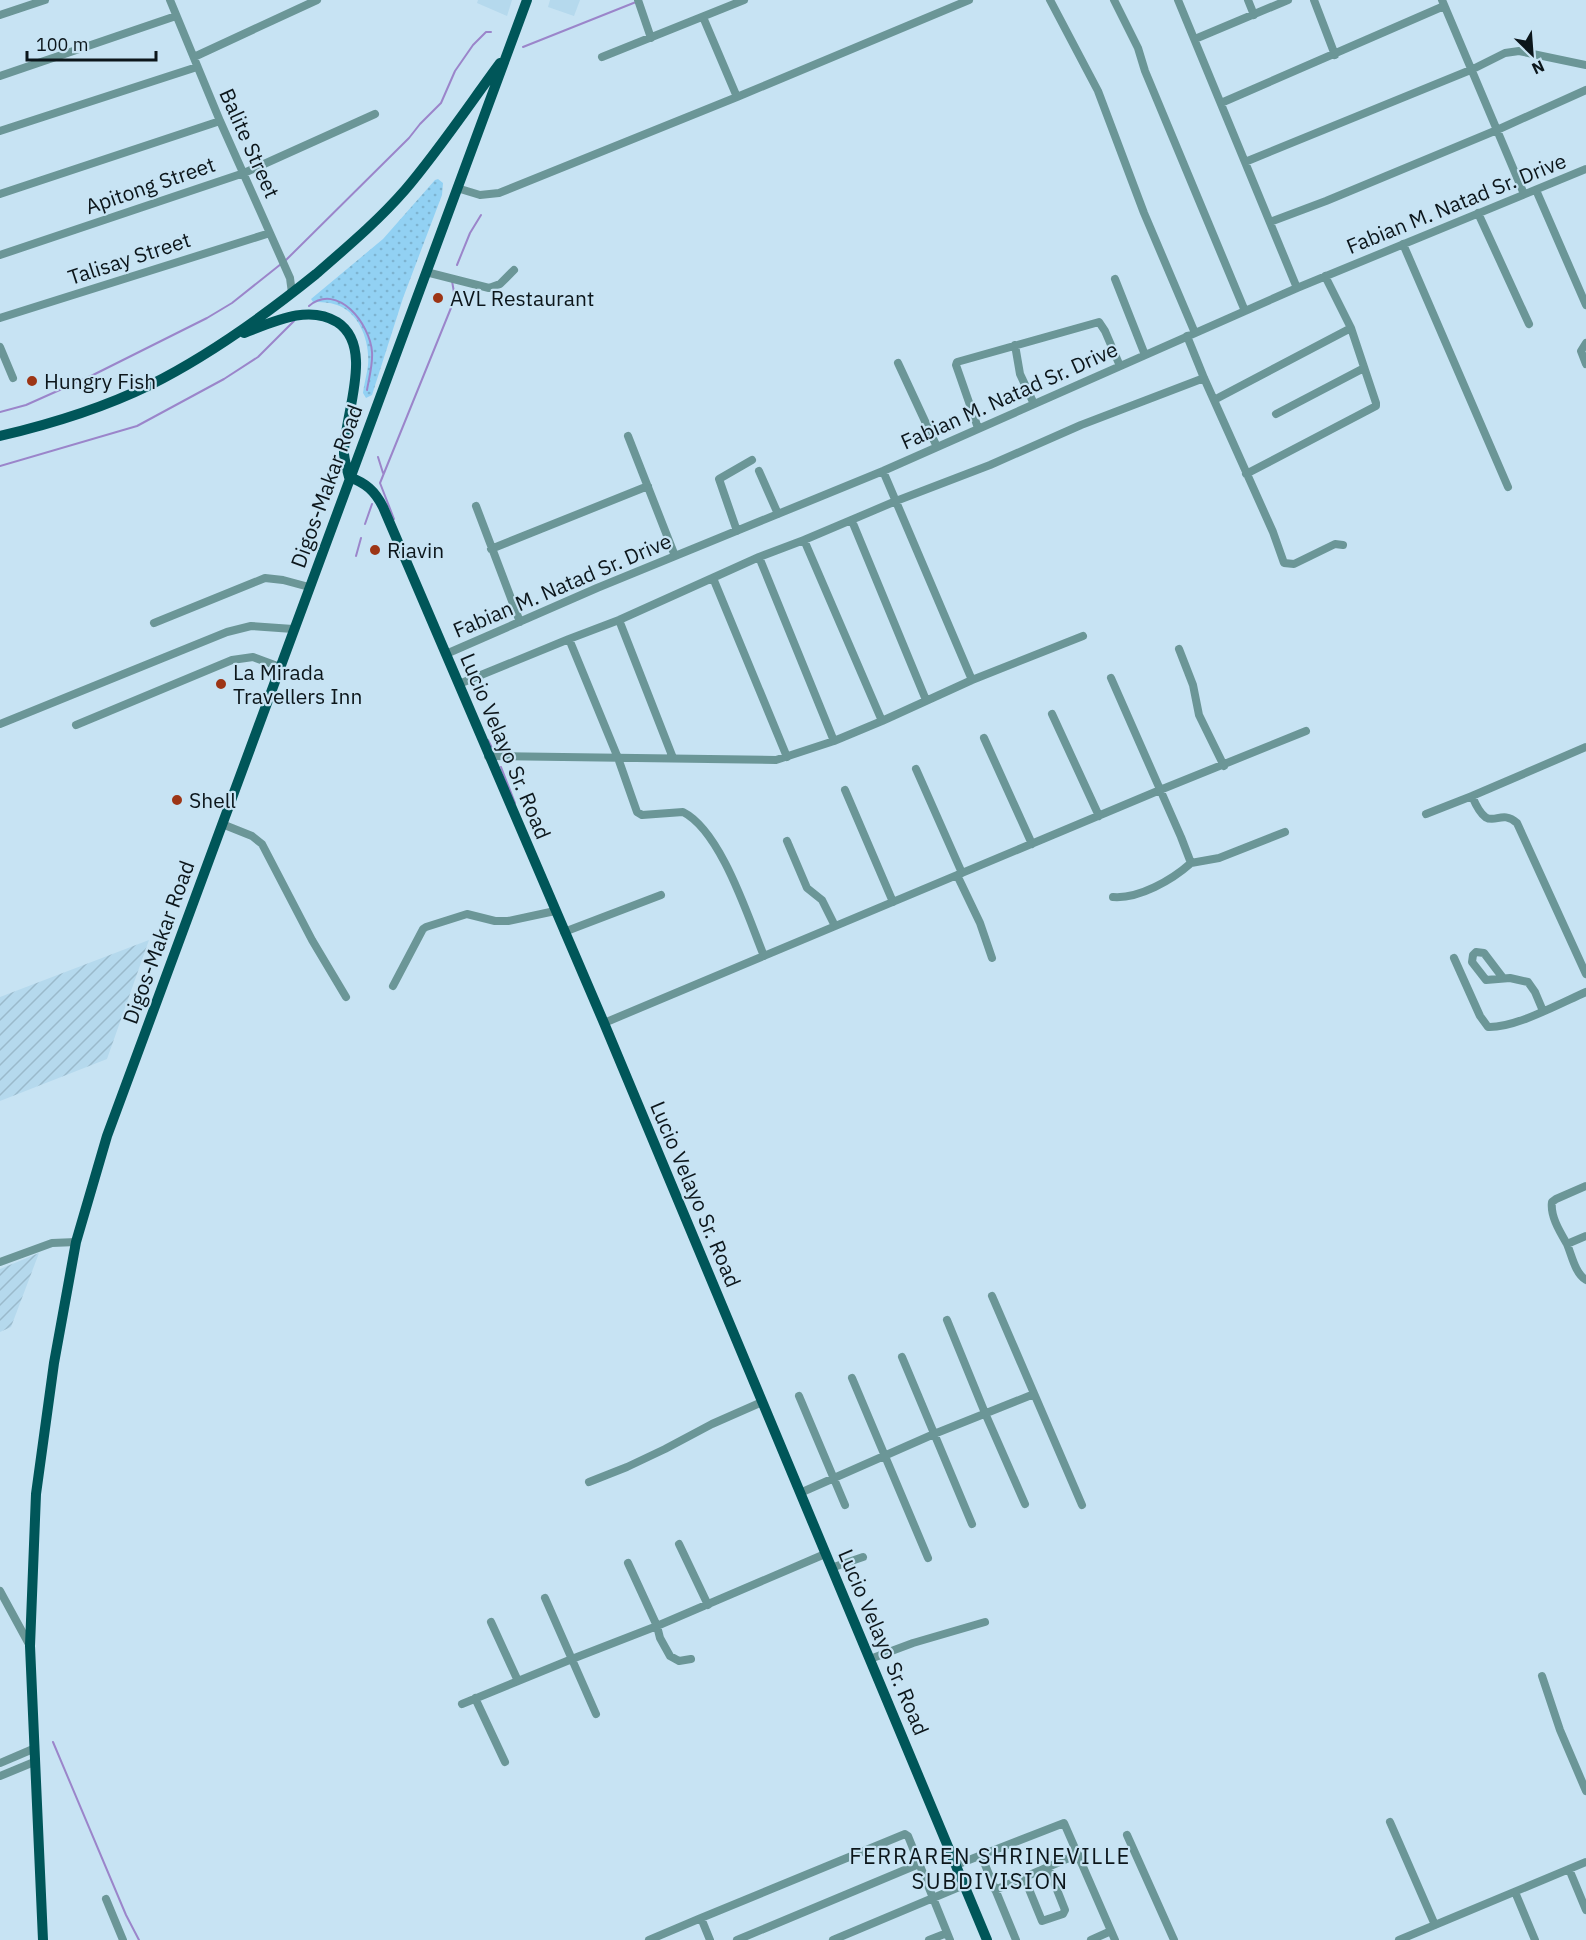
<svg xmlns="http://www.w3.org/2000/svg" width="1586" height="1940" viewBox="0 0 1586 1940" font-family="'IBM Plex Sans',sans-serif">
  <defs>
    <pattern id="industrial-furrows" width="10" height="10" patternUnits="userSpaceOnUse" patternTransform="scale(1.5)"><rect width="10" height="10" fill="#b5d9ed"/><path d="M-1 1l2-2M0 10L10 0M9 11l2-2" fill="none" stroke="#9abacb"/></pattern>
    <pattern id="green-dots" width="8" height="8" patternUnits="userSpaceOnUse" patternTransform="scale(1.5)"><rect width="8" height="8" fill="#92d1f3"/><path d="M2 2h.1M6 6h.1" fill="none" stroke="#7db3d0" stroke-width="1.8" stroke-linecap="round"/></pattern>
  </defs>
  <rect width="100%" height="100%" fill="#c7e3f3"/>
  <path fill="#b5d9ed" d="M478,0H512L507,16L477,3Z
    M550,0H580L574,16L548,7Z"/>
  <path fill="url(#industrial-furrows)" d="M149,940L107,1059L0,1101V997Z
    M39,1253L11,1327L0,1332V1269Z"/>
  <path fill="url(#green-dots)" d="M438,179L443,183L442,195L403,298L372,395L366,398L363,393C364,384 367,374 368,365C370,342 360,313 337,305C329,302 321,302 313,302L311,299L383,239L435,180Z"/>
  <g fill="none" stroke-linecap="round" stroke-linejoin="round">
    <path stroke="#9b85ca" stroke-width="2" d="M523,47L636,2
      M285,261L409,138L420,124L441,103L455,71L473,45L486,32H491
      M457,265L470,233L481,215
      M309,306C338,282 370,324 372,352C373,364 369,378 367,390
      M0,412L26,405L91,376L207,318L232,303L281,264
      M378,457L383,473
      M0,466L137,426L224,379L258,357L294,321
      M394,519L380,483L455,298L452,281
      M365,524L372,504
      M356,556L361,538
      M488,740L492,748
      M501,767L515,803
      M53,1742L126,1915L139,1940"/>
    <path stroke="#6b9697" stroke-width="8" d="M170,0L220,121L290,278L292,293
      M638,0L651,38
      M1050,0L1098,91L1144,213L1195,333
      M1114,0L1138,48L1145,71L1245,311
      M1178,0L1297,288
      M1248,0L1254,15
      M1314,0L1335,55
      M1442,0L1524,194
      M0,15L45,0
      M703,17L737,97L969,0
      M1195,39L1288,0
      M194,57L317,0
      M602,57L744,0
      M0,76L176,16
      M1221,103L1444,6
      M0,131L197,67
      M1245,162L1473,69L1505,53L1519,51L1586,65
      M457,188L480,195L499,193L737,97
      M1536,190L1586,305
      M0,194L220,121
      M1478,213L1529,324
      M1270,222L1326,201L1497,130L1586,90
      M1403,244L1508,487
      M0,255L244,173L375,114
      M426,272L489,288L500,284L514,270
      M1115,279L1145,355
      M0,318L270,233
      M1187,336L1204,378L1273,532L1284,563L1294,564L1335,544L1343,545
      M1586,343L1581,351L1586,364
      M1015,345L1020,374L1034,404
      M0,347L13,378
      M898,363L937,447
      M1214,400L1351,328
      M1276,414L1364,368
      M978,428L956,365L957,362L1099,322L1105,331L1120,366
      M628,436L675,556
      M759,471L778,514
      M883,471L972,680
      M1246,474L1376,406V403L1351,328L1325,276
      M476,506L520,622
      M852,521L926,700
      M737,531L719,479L752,460
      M804,540L882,721
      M491,549L648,486
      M759,557L834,741
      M713,578L787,757
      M619,620L673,758
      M154,623L265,578L283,580L309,587
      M569,639L618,758L637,812L642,815L683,812C721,831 748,917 764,956
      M1179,649L1193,685L1199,715L1224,766
      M446,654L597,588L883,471L1297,288L1586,169
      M1111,678L1181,837L1191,863L1219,858L1285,832
      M459,684L569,639L619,620L759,557L804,540L896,501L990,465L1081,425L1204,378
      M1052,714L1099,816
      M0,724L227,632L251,626L293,629
      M76,725L232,660L253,657L280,667
      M984,738L1032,844
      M488,756L776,760L834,741L882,721L972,680L1083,636
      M916,769L962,873
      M845,790L893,902
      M1472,796L1586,747
      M1426,814L1472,796C1490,839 1497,805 1517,823L1586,974
      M222,824L252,836L262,844L312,940L346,997
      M787,841L807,888L822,900L835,926
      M957,875L980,923L992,958
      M1113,897C1139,899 1172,880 1191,863
      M564,932L661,895
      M1454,958L1480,1016L1488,1027C1515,1028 1561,1003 1586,992
      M1503,978L1484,953L1476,952L1473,955L1472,962L1486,980L1510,978L1528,982L1535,992L1543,1011
      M393,986L423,929L426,927L467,914L495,921H508L555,911
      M604,1023L1160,790L1306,731
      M1586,1186L1556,1199L1552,1202C1550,1216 1560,1232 1567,1244L1586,1236
      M1567,1244C1572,1256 1575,1273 1586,1280
      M0,1262L52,1243L76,1242
      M992,1296L1082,1505
      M947,1320L985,1413L1025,1504
      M902,1357L972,1524
      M852,1378L928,1558
      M799,1396L845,1505
      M589,1482L627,1467L665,1449L712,1424L762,1402
      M800,1493L934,1434L1034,1394
      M679,1544L708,1605
      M628,1563L657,1626L660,1638L670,1656L679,1661L691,1659
      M831,1568L863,1557
      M0,1591L30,1646
      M545,1598L596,1714
      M491,1622L518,1681
      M870,1659L913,1643L985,1622
      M1542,1676L1560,1730L1586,1791
      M475,1698L505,1762
      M462,1704L572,1659L657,1626L825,1554
      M0,1763L33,1749
      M0,1776L34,1762
      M1390,1822L1435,1925
      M1127,1835L1174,1940
      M981,1855L1016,1940
      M956,1865L1064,1823L1115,1940
      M1569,1869L1586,1910
      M1024,1877L1042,1921L1063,1914L1065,1910L1048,1867
      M995,1890L1078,1854
      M1515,1892L1535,1940
      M106,1899L123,1940
      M701,1918L905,1834L908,1836L950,1940
      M649,1940L701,1918L710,1940
      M737,1940L919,1864
      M833,1940L964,1885
      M929,1940L947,1933
      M1091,1940L1111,1931
      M1399,1940L1586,1862"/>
    <path stroke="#005659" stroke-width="10" d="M244,333C273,322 308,304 337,322C376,347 343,417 344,454C345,462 347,470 349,477
      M0,436C51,424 103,408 150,385C210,355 264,316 316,274C347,247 378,221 405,190C439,150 469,105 500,63
      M349,477C366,483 375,491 383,507L604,1023L987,1940
      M43,1940L30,1646L36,1494L54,1363L76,1242L107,1136L527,0"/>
  </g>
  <g fill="#9d3515" stroke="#c7e3f3" stroke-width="2">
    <circle cx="438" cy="298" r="6"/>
    <circle cx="32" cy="381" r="6"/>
    <circle cx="375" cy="550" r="6"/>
    <circle cx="221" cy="684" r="6"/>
    <circle cx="177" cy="800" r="6"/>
  </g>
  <g text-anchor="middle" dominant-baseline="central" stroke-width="4.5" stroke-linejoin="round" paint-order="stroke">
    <g font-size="21" fill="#0c161b" stroke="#c7e3f3">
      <text transform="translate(250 143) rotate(66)">Balite Street</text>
      <text transform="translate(150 185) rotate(-19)">Apitong Street</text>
      <text transform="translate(1456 203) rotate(-22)">Fabian M. Natad Sr. Drive</text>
      <text transform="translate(129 258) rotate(-18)">Talisay Street</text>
      <text transform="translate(1009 395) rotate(-24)">Fabian M. Natad Sr. Drive</text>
      <text transform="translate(326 486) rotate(-70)">Digos-Makar Road</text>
      <text transform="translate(562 585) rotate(-23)">Fabian M. Natad Sr. Drive</text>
      <text transform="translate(506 746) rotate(67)">Lucio Velayo Sr. Road</text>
      <text transform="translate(158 942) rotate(-70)">Digos-Makar Road</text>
      <text transform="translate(696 1194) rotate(67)">Lucio Velayo Sr. Road</text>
      <text transform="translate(884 1642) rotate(67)">Lucio Velayo Sr. Road</text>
    </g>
    <g font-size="21" fill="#0c161b" stroke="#c7e3f3" text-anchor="start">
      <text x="450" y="298">AVL Restaurant</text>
      <text x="44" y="381">Hungry Fish</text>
      <text x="387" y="550">Riavin</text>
      <text x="233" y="672">La Mirada<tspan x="233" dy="24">Travellers Inn</tspan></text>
      <text x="189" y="800">Shell</text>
    </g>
    <g font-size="22" letter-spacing="1.5" fill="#0c161b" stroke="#c7e3f3">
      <text x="990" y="1855">FERRAREN SHRINEVILLE<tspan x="990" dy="25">SUBDIVISION</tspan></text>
    </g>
  </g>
  <g transform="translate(1532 54) rotate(155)" stroke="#c7e3f3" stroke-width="4.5" paint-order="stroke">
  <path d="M0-4.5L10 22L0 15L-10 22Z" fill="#0c161b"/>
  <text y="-9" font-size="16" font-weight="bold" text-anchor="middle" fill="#0c161b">N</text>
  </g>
  <path d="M27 51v9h129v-9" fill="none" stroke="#0c161b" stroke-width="3"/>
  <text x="36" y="51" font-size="18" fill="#0c161b" stroke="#c7e3f3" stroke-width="4.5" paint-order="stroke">100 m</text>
</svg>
